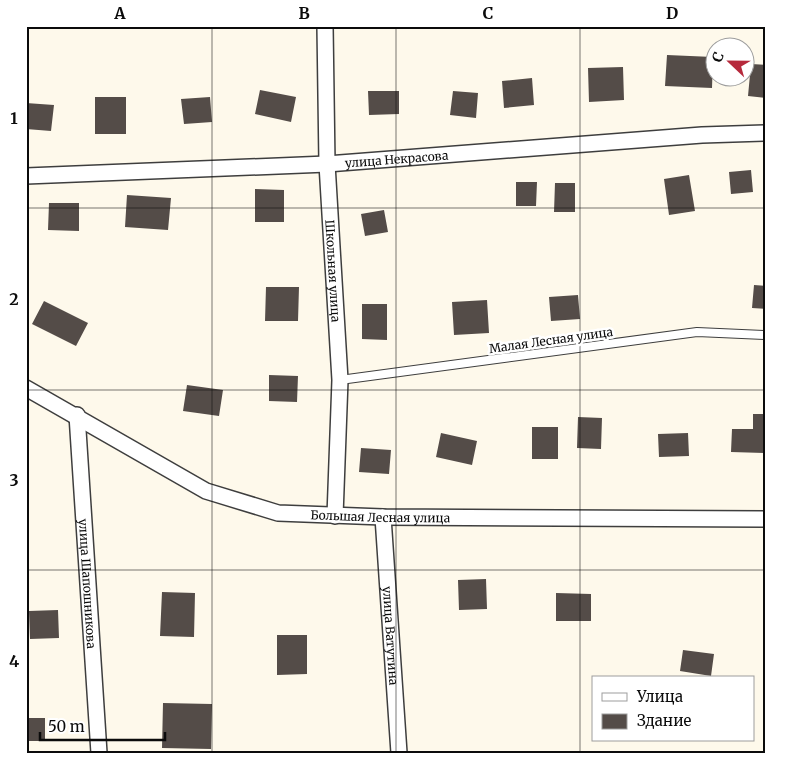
<svg xmlns="http://www.w3.org/2000/svg" width="792" height="779" viewBox="0 0 792 779" font-family="Merriweather,serif">
  <rect width="100%" height="100%" fill="#fef9eb"/>
  <path fill="#544c48" d="M667,55L713,57L712,88L665,86Z
    M751,64L766,65V98L748,96Z
    M623,67L624,100L589,102L588,68Z
    M532,78L534,105L504,108L502,81Z
    M260,90L296,97L291,122L255,114Z
    M368,91H399V114L369,115Z
    M453,91L478,93L476,118L450,115Z
    M95,97H126V134H95Z
    M210,97L212,122L184,124L181,99Z
    M26,103L54,105L51,131L26,129Z
    M751,170L753,192L731,194L729,172Z
    M689,175L695,211L669,215L664,179Z
    M516,182H537L536,206H516Z
    M555,183H575V212H554Z
    M255,189L284,190V222H255Z
    M127,195L171,198L168,230L125,227Z
    M49,203H79V231L48,230Z
    M384,210L388,232L365,236L361,214Z
    M754,285L766,286V309L752,308Z
    M266,287H299L298,321H265Z
    M578,295L580,319L551,321L549,297Z
    M487,300L489,333L454,335L452,302Z
    M44,301L88,323L76,346L32,324Z
    M362,304H387V340L362,339Z
    M269,375L298,376L297,402L269,401Z
    M187,385L223,390L219,416L183,411Z
    M753,414H766V453L731,452L732,429H753Z
    M578,417L602,418L601,449L577,448Z
    M532,427H558V459H532Z
    M441,433L477,441L472,465L436,457Z
    M688,433L689,456L659,457L658,434Z
    M361,448L391,450L389,474L359,472Z
    M486,579L487,609L459,610L458,580Z
    M162,592L195,593L194,637L160,636Z
    M556,593L591,594V621H556Z
    M58,610L59,638L30,639L29,611Z
    M277,635H307V674L277,675Z
    M683,650L714,654L711,676L680,671Z
    M163,703L212,704L211,749L162,748Z
    M26,718H45V741H26Z"/>
  <g fill="none" stroke-linecap="round" stroke-linejoin="round">
    <defs>
      <path id="service" d="M340,380L697,332L766,335"/>
      <g id="minor">
        <path id="s1" d="M325,26L327,164L340,380L335,516"/>
        <path id="s2" d="M26,176L327,164L702,135L766,133"/>
        <path id="s3" d="M26,388L206,491L278,513L383,517L766,519"/>
        <path id="s4" d="M77,415L99,753"/>
        <path id="s5" d="M383,517L399,753"/>
      </g>
    </defs>
    <use href="#service" stroke="#3e3e3e" stroke-width="10"/>
    <use href="#minor" stroke="#3e3e3e" stroke-width="18"/>
    <use href="#service" stroke="#fff" stroke-width="8"/>
    <use href="#minor" stroke="#fff" stroke-width="15"/>
  </g>
  <path fill="none" stroke="#0b0b0b" stroke-width="1" stroke-opacity="0.55" d="M212,26V753M396,26V753M580,26V753M26,208H766M26,390H766M26,570H766"/>
  <g text-anchor="middle" dominant-baseline="central" stroke-width="5" stroke-linejoin="round" paint-order="stroke">
    <g font-size="12" fill="#0b0b0b" stroke="#fff">
      <text stroke="none"><textPath href="#s2" startOffset="371">улица Некрасова</textPath></text>
      <text stroke="none"><textPath href="#s1" startOffset="245">Школьная улица</textPath></text>
      <text transform="translate(551 340) rotate(-8)">Малая Лесная улица</text>
      <text stroke="none"><textPath href="#s3" startOffset="385">Большая Лесная улица</textPath></text>
      <text stroke="none"><textPath href="#s4" startOffset="169">улица Шапошникова</textPath></text>
      <text stroke="none"><textPath href="#s5" startOffset="119">улица Ватутина</textPath></text>
    </g>
  </g>
  <rect width="792" height="779" fill="none" stroke="#ffffff" stroke-width="55"/>
  <rect x="592" y="676" width="162" height="65" fill="#ffffff" stroke="#9d9d9d"/>
  <rect x="602" y="693" width="25" height="8" fill="#ffffff" stroke="#9d9d9d"/>
  <text x="637" y="702" font-size="15" fill="#0b0b0b">Улица</text>
  <rect x="602" y="714" width="25" height="15" fill="#544c48" stroke="#9d9d9d"/>
  <text x="637" y="726" font-size="15" fill="#0b0b0b">Здание</text>
  <g transform="translate(730 62) rotate(292)"><circle r="24" fill="#ffffff" stroke="#9d9d9d"/>
  <path d="M0-4L9 19L0 12L-9 19Z" fill="#b6293c"/>
  <text y="-8" font-size="14" font-weight="bold" text-anchor="middle" fill="#0b0b0b">С</text>
  </g>
  <path d="M40 732v8h125v-8" fill="none" stroke="#0b0b0b" stroke-width="2.5"/>
  <text x="48" y="732" font-size="15" fill="#0b0b0b" stroke="#ffffff" stroke-width="4" paint-order="stroke">50 m</text>
  <rect x="28" y="28" width="736" height="724" fill="none" stroke="#0b0b0b" stroke-width="2"/>
  <g font-size="16" text-anchor="middle" font-weight="bold" fill="#0b0b0b">
    <text x="120" y="19">A</text>
    <text x="304" y="19">B</text>
    <text x="488" y="19">C</text>
    <text x="672" y="19">D</text>
    <text x="14" y="124">1</text>
    <text x="14" y="305">2</text>
    <text x="14" y="486">3</text>
    <text x="14" y="667">4</text>
  </g>
</svg>
